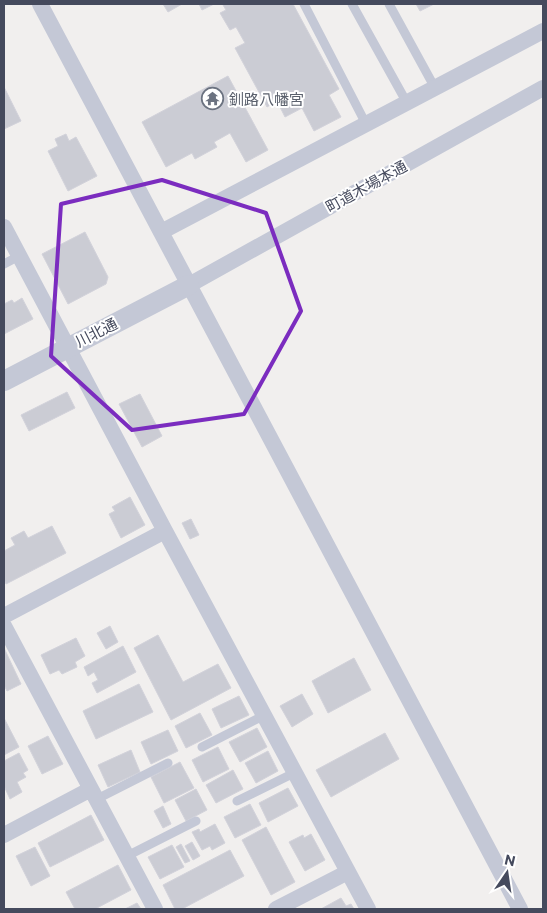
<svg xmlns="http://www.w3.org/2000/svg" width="547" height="913" viewBox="0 0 547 913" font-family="Commissioner,'Noto Sans JP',sans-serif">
  <rect width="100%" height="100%" fill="#f1efee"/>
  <path fill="#cbccd4" stroke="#d2d2da" d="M163,4H182L168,12Z
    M199,4H214L202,10Z
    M225,4H293L339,89L329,95L341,117L314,131L302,108L285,117L277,101L267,107L235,48L245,43L236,27L230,30L220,13L226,10L223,5Z
    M416,4H434L420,11Z
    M228,76L268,150L246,162L230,133L214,142L217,147L195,159L192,153L166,167L142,122Z
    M4,87L21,121L4,129Z
    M66,134L69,141L76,137L97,176L68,191L48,151L58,146L55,139Z
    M85,232L108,277L106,284L68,304L42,254Z
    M22,298L33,319L4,334V304L12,300L14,303Z
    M67,392L75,408L29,431L21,415Z
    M140,394L162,436L142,447L119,404Z
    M130,497L145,525L121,538L109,514L115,511L112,507Z
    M191,519L199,535L190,539L182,523Z
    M52,526L66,553L6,584L4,579V551L15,545L11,538L24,531L28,538Z
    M110,626L118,642L106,649L97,633Z
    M158,635L183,682L218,664L231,688L171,720L134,648Z
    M76,638L85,656L75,662L77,667L62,674L59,670L50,674L41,655Z
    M123,646L136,672L97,693L92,683L98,680L94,672L88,676L84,667Z
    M4,648L21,684L7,691L4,685Z
    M354,658L371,690L328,713L312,681Z
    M139,684L153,712L96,739L83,711Z
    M302,694L313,714L292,727L280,706Z
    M239,696L249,715L221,728L212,709Z
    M200,713L212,735L186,748L175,726Z
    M4,718L19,747L4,755Z
    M257,728L267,747L240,762L229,742Z
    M168,730L178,751L151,764L141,742Z
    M385,733L399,759L331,797L316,770Z
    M48,736L63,764L42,774L28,746Z
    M218,747L229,769L203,782L192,760Z
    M131,750L140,772L108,787L98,765Z
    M268,751L278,771L256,783L245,763Z
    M19,753L28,770L23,773L26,777L17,782L22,792L10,799L4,786V761Z
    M180,762L194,788L164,803L151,777Z
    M233,770L243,789L216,803L206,785Z
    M288,788L298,806L268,822L259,803Z
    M196,789L207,810L186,821L175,800Z
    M250,804L261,825L235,838L224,817Z
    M163,806L171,824L163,828L154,811Z
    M91,815L104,840L50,867L38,843Z
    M215,824L225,843L212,850L210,846L202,850L192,832L199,829L200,832Z
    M266,827L295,882L271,895L242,840Z
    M311,834L325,860L305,871L289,842L303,835L304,838Z
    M192,842L200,856L193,860L185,846Z
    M181,844L190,861L185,863L176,847Z
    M172,845L184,867L160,879L148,857Z
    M35,847L50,876L31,886L16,856Z
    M230,850L244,876L182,909H175L163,885Z
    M118,865L131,890L95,909H75L66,892Z
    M341,898L346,906L351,904L354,909H321Z
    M137,903L141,909H125Z"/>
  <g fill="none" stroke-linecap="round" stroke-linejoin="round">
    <path stroke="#c4c8d6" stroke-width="9" d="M304,4L366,124
      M352,4L407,103
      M389,4L435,88
      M4,264L19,256
      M202,747L263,716
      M97,799L168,763
      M237,801L294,773
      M127,856L196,821"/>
    <path stroke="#c4c8d6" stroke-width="16" d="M40,4L520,909
      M4,227L165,531L368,909
      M161,232L543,31
      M189,285L543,88
      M4,616L165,531
      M4,626L155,909
      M4,835L91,789
      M276,909L348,872"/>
    <path stroke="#c4c8d6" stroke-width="20" d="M4,381L189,285"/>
  </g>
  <path fill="none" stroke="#7b2cbf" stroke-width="4" stroke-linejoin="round" d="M162,180L266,213L301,311L244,414L132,430L51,356L61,204Z"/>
  <defs>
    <symbol id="temple-ring" viewBox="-11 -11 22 22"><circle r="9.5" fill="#fff" stroke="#6b7280" stroke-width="1.5"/><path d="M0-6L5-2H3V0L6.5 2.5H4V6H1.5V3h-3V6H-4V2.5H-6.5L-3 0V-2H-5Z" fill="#6b7280"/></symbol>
  </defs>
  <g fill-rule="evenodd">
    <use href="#temple-ring" x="200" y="86" width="25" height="25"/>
  </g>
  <g text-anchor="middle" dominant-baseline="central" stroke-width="4" stroke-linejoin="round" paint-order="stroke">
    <g font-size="15" fill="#5b616d" stroke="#fff" text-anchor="start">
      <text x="229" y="99">釧路八幡宮</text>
    </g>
    <g font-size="15" fill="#454a5d" stroke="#fff">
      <text transform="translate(366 186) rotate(-29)">町道木場本通</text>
      <text transform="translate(96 332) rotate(-27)">川北通</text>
    </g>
  </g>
  <rect width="547" height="913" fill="none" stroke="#454a5d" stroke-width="10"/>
  <g transform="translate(507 873) rotate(13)" stroke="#ffffff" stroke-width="4" paint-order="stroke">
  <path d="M0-4L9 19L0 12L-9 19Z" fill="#454a5d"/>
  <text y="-8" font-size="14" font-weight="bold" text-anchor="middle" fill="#454a5d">N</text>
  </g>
</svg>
